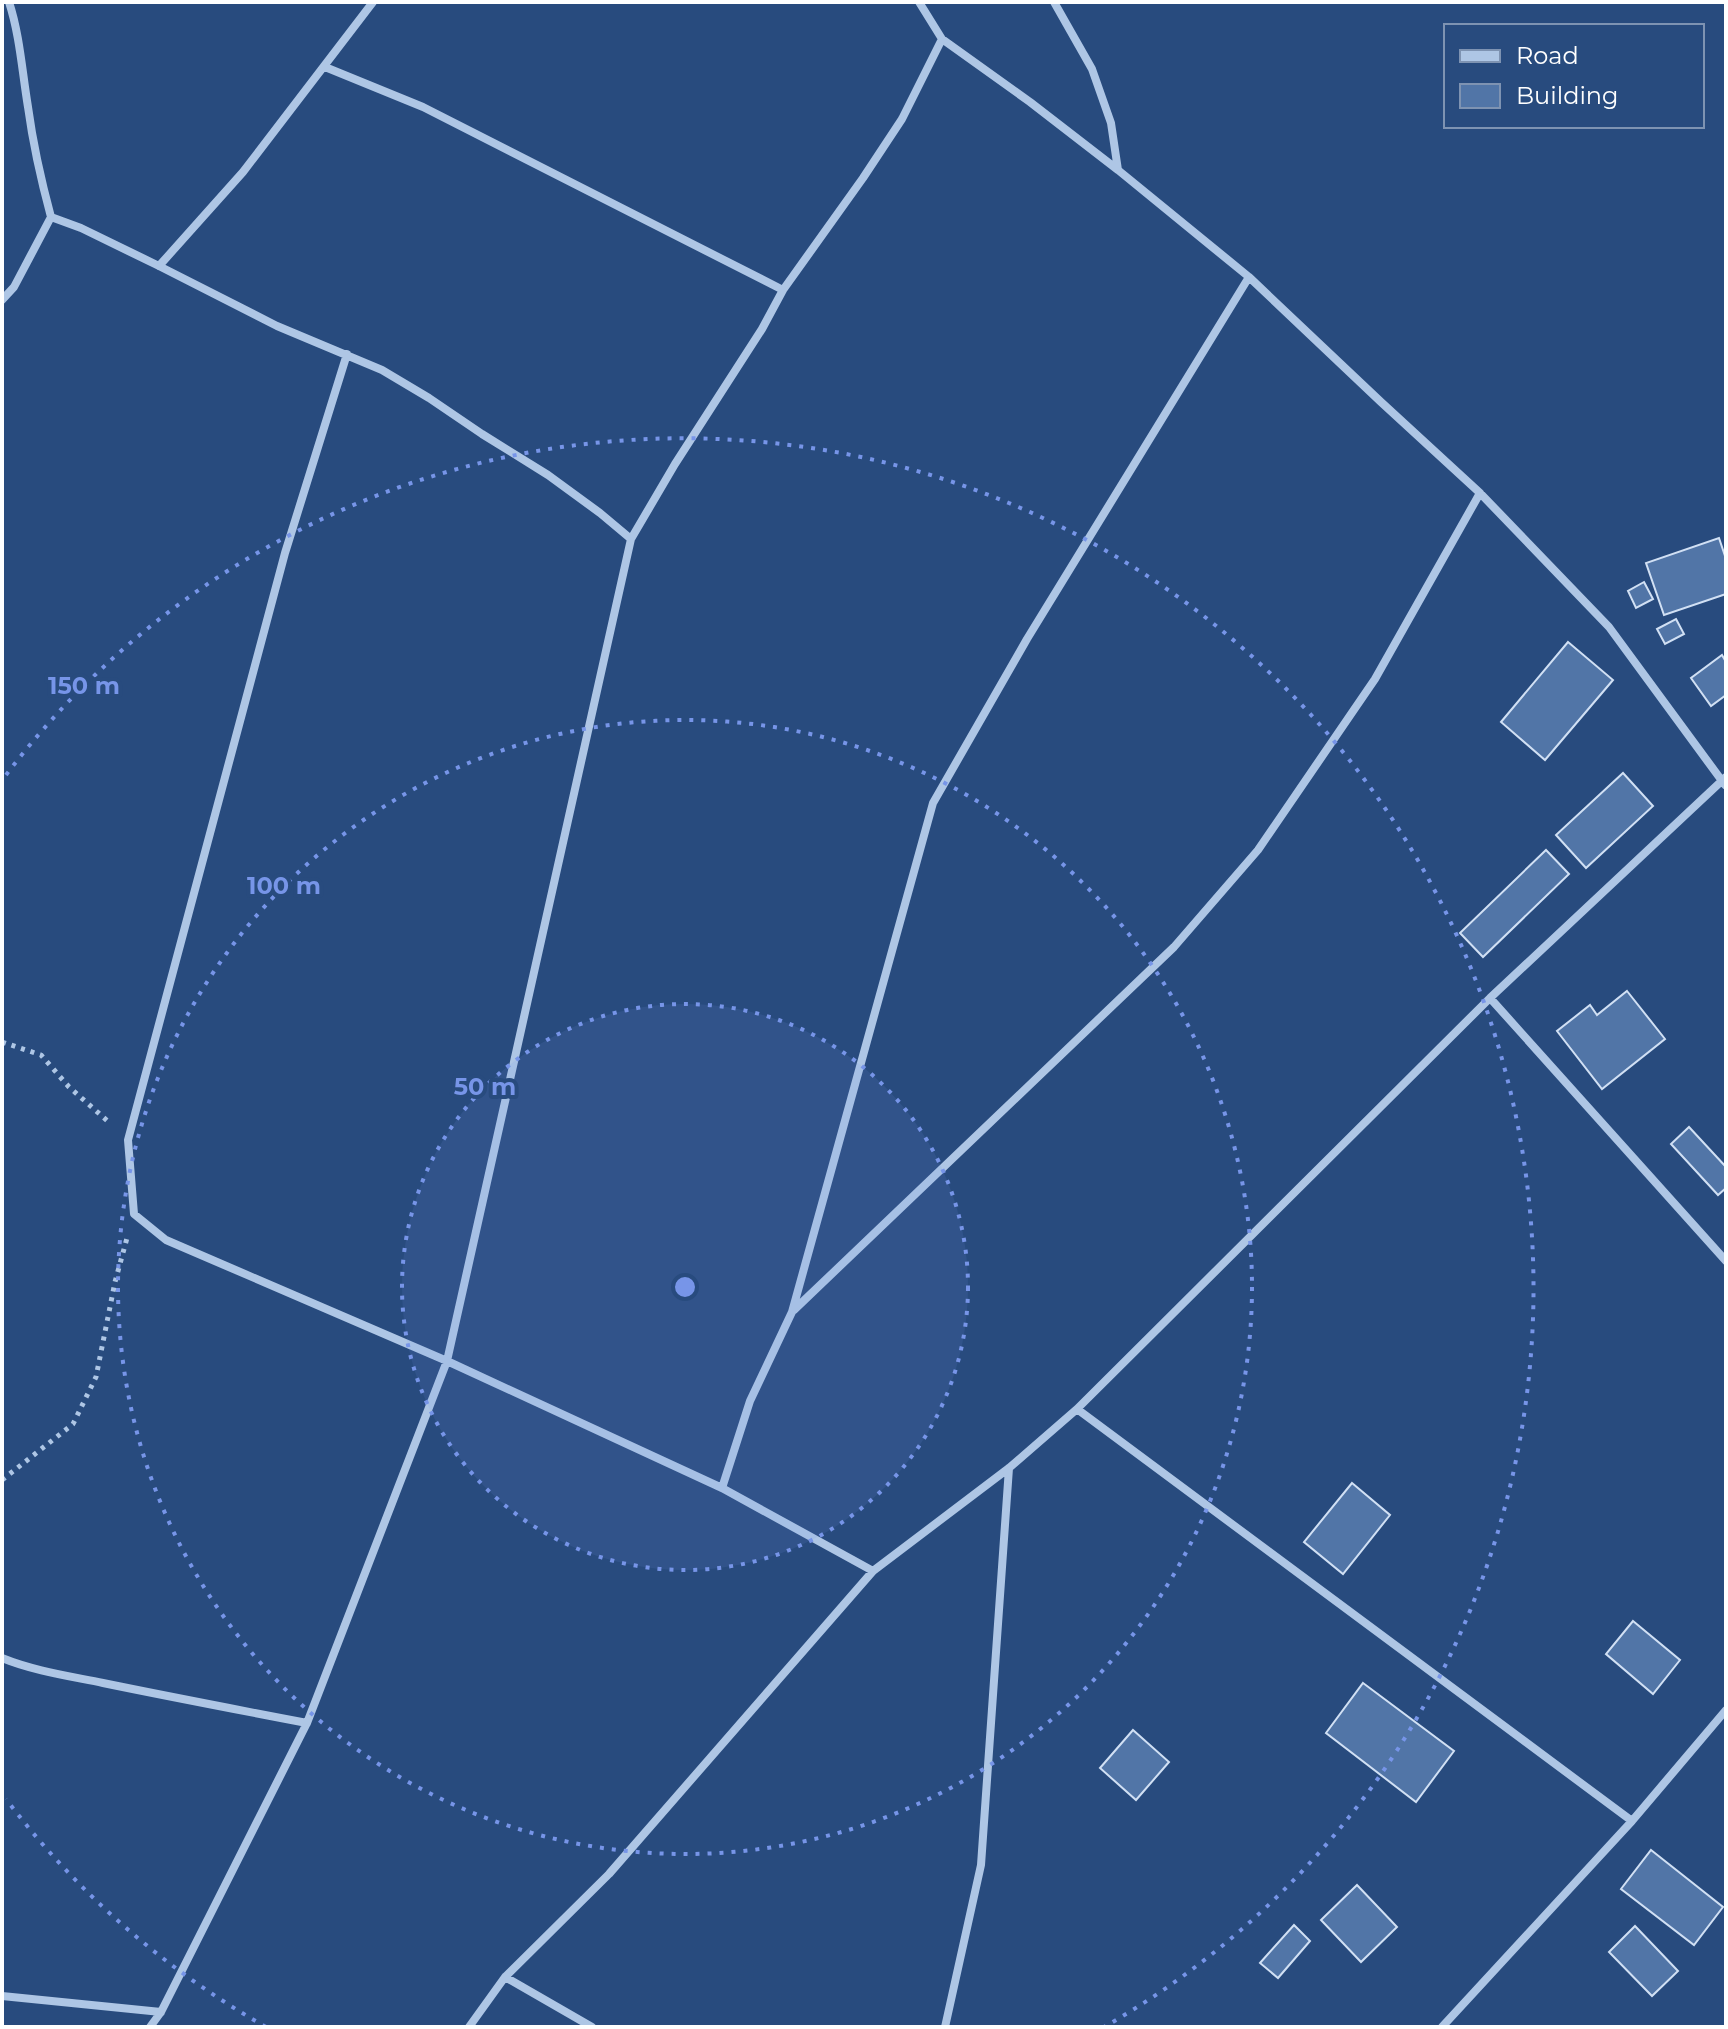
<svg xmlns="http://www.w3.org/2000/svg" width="1728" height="2029" viewBox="0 0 1728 2029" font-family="Montserrat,sans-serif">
  <rect width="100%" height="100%" fill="#284b7e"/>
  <path fill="#5175a7" stroke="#d1e0f4" stroke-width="2" d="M1719,538L1726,559V594L1664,615L1646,563Z
    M1644,582L1653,599L1636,608L1628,591Z
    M1676,619L1684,634L1665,644L1657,629Z
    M1568,642L1613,680L1545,760L1501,722Z
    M1722,655L1726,662V695L1711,706L1691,678Z
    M1623,773L1653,806L1586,868L1556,835Z
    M1546,850L1569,874L1483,957L1460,933Z
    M1627,991L1665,1039L1602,1089L1557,1031L1590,1005L1597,1015Z
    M1689,1127L1726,1167V1188L1718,1195L1671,1144Z
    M1352,1483L1390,1515L1343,1574L1304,1542Z
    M1633,1621L1680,1660L1653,1694L1606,1654Z
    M1363,1683L1454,1751L1416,1802L1326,1733Z
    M1133,1730L1169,1762L1136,1800L1100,1768Z
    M1651,1850L1723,1907L1694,1945L1621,1889Z
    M1357,1885L1397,1927L1361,1962L1321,1920Z
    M1294,1925L1310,1941L1278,1978L1260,1963Z
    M1635,1926L1678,1971L1652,1996L1609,1952Z"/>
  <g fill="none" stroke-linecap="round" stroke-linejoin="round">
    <path stroke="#aec6e5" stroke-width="5" stroke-dasharray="4 6" stroke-linecap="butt" d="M2,1042L41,1055L69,1087L111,1124
      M2,1480L73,1424L96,1377L115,1282L127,1238"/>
    <path stroke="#aec6e5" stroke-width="8" d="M919,2L942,39L1030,102L1118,170
      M1054,2L1092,69L1111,123L1118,170L1249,277L1381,402L1480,493L1609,627L1725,785
      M325,67L423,107L783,290
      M51,217L81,228L159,266L277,326L382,370L429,398L482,434L548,475L600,513L631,539
      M159,266L243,172L373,2
      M2,300L14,287L51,217C41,180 33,144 28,107C22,71 20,36 9,2
      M347,354L285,553L128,1140L134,1214L166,1240L447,1361L722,1488
      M1490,998L1726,1261
      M794,1310L1174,947L1258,850L1375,679L1480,493
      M1077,1409L1632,1821
      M873,1571L722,1488L750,1401L792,1312L933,803L1027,639L1249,277
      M2,1658C34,1671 69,1676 103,1683C171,1697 239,1710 307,1723
      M505,1977L592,2027
      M2,1996L161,2012
      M150,2027L161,2012L307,1723L447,1361L631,539L675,464L762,329L783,290L863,178L902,119L942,39
      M469,2027L505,1977L609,1874L873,1571L1009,1468L1077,1409L1490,998L1726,777
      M945,2027L981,1865L1009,1468
      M1442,2027L1632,1821L1726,1710"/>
  </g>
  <circle cx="685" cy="1287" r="283" fill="#7795e8" fill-opacity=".12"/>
  <g fill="none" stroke="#7795e8" stroke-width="4" stroke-dasharray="4 8">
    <circle cx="685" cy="1287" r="283"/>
    <circle cx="685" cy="1287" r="567"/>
    <path d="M266 2027A850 850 0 0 1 6 1799M6 775A850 850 0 1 1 1104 2027"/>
  </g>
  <circle cx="685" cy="1287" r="12" fill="#7795e8" stroke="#284b7e" stroke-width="4"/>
  <g font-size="24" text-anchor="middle" font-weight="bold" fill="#7795e8" stroke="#284b7e" stroke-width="8" stroke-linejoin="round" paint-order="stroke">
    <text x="84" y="694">150 m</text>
    <text x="284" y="894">100 m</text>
    <text x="485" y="1095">50 m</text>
  </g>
  <rect width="1728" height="2029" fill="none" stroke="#ffffff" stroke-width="8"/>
  <rect x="1444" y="24" width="260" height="104" fill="#284b7e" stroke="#7e93b2" stroke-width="2"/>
  <rect x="1460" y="50" width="40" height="12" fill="#aec6e5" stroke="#7e93b2" stroke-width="2"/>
  <text x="1516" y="64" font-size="24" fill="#ffffff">Road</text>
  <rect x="1460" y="84" width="40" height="24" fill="#5175a7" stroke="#7e93b2" stroke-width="2"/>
  <text x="1516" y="104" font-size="24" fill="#ffffff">Building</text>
</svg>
